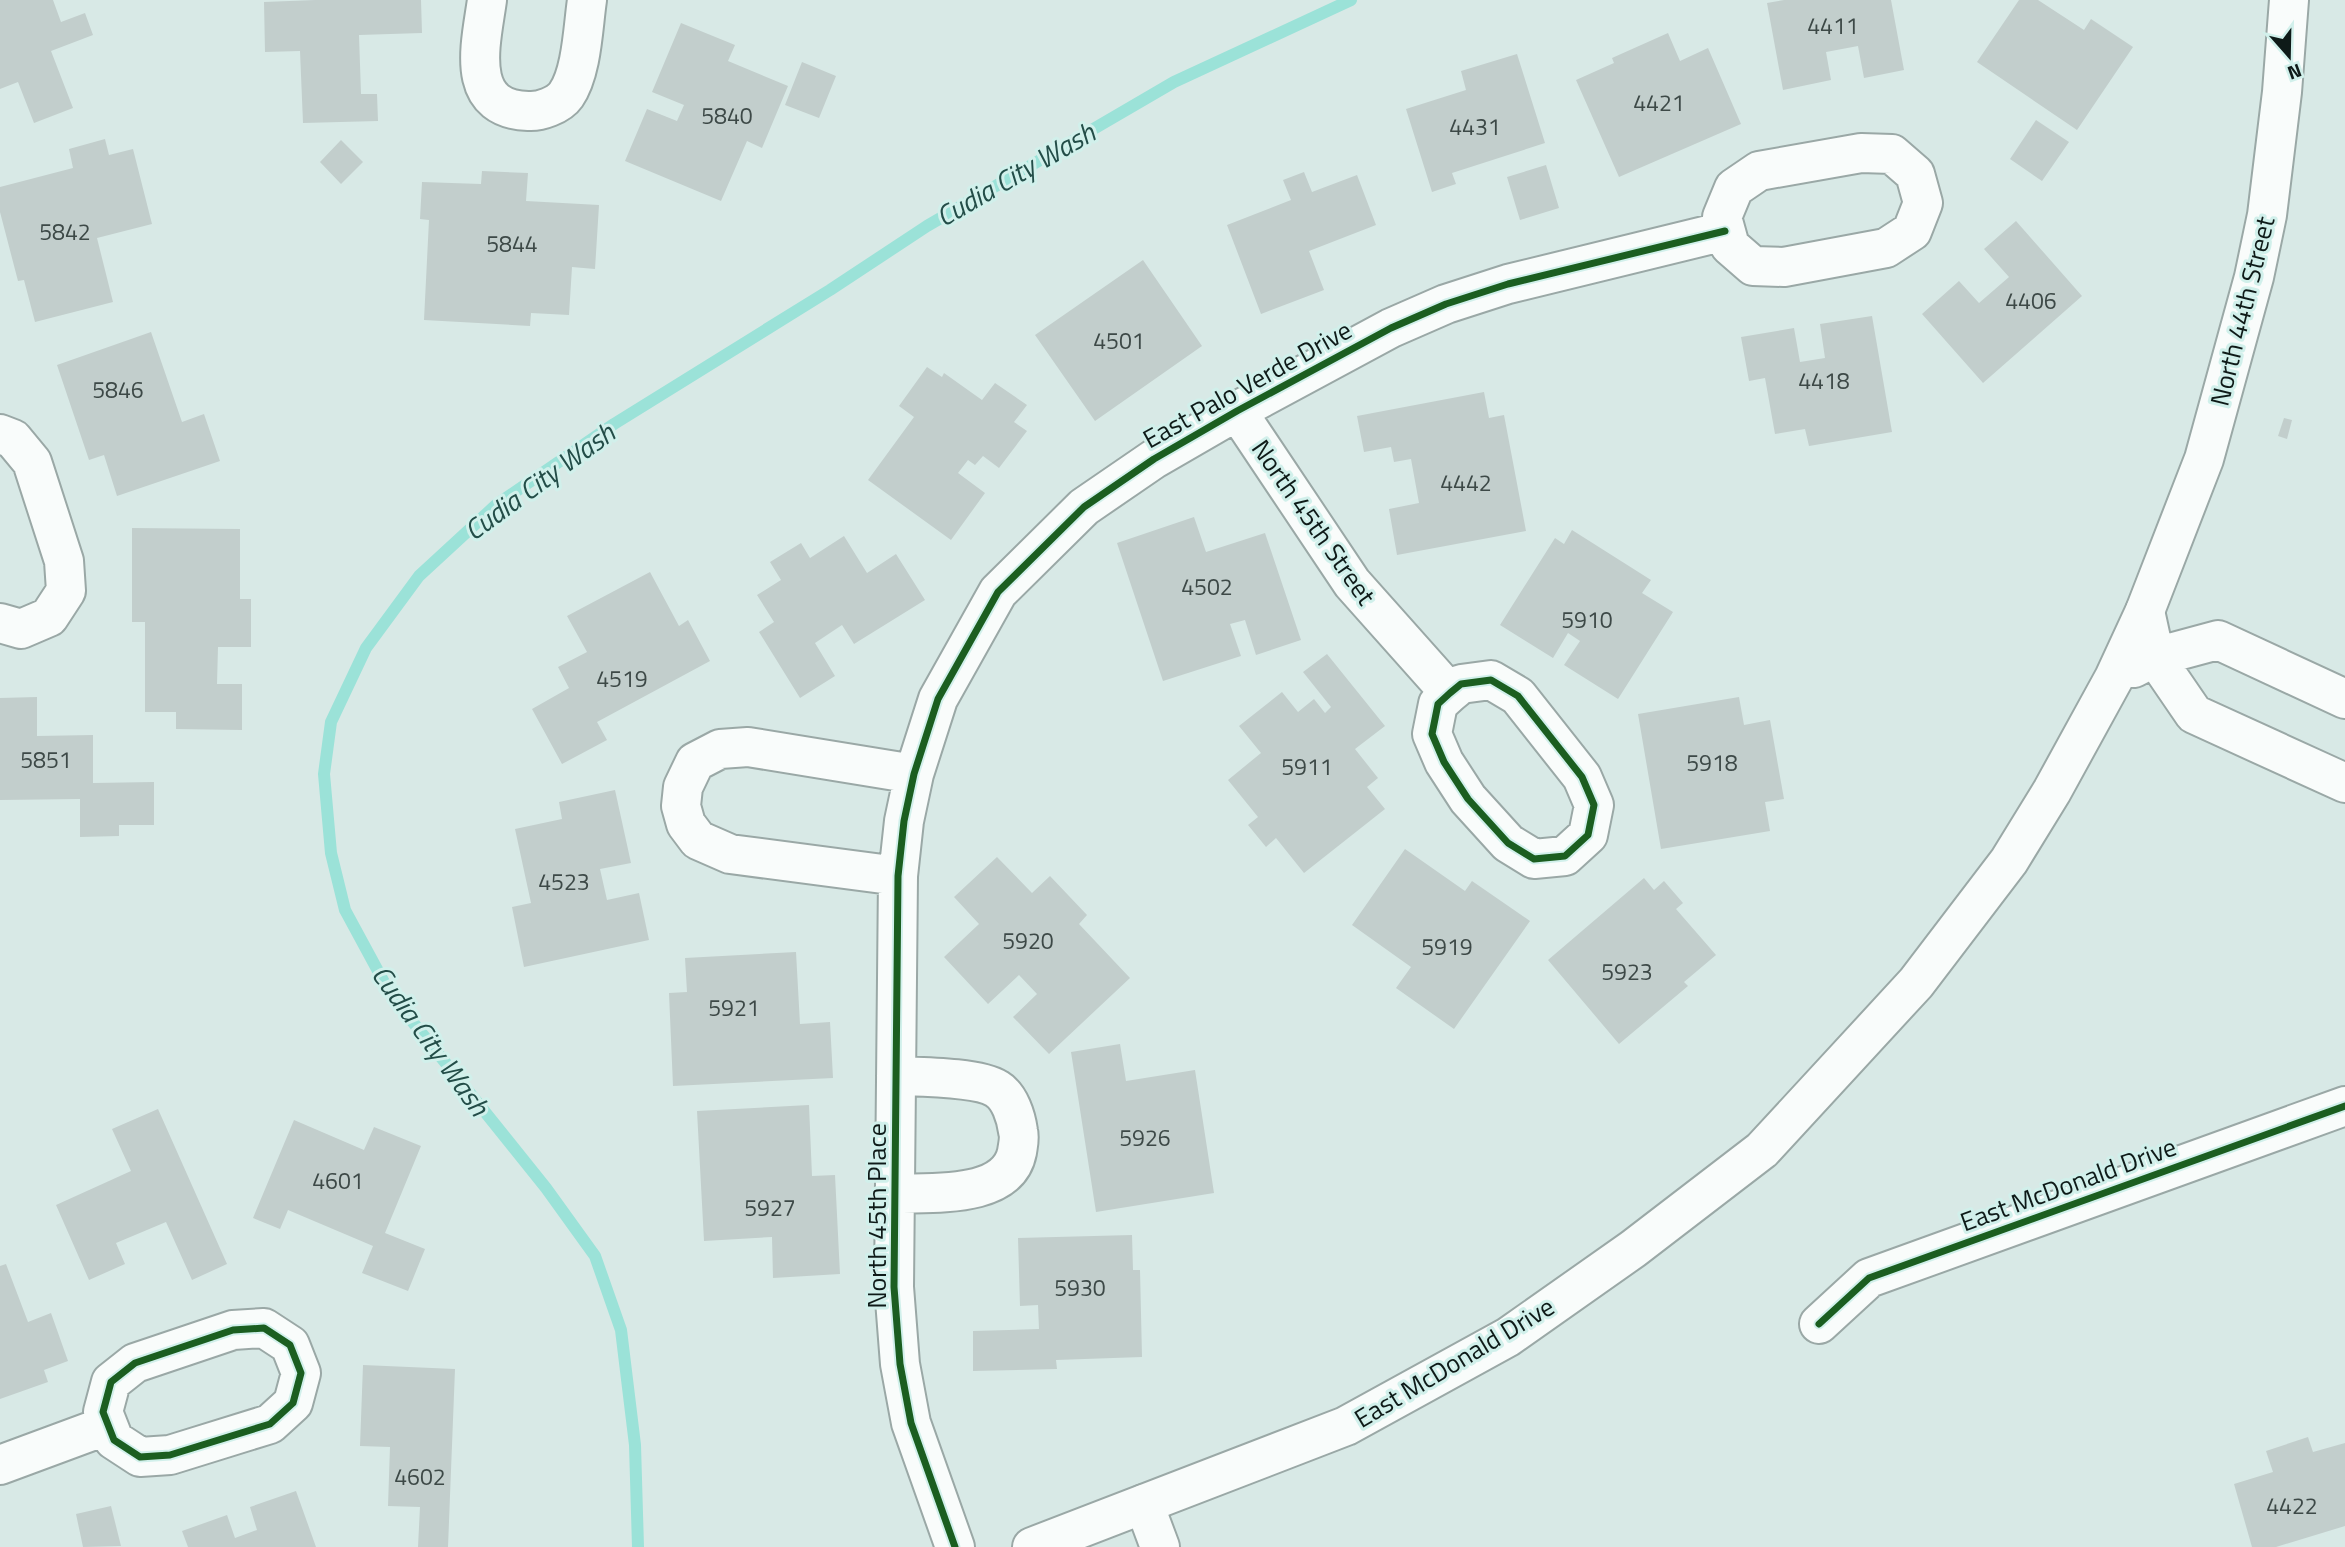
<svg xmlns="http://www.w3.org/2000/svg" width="2345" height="1547" viewBox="0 0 2345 1547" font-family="'Titillium Web',sans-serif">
  <rect width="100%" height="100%" fill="#d8e9e6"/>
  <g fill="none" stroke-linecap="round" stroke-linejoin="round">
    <path stroke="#9be2d8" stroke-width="12" d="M638,1547L635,1445L621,1330L595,1256L546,1188L391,995L345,910L331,853L324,774L331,722L366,648L419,576L496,505L614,424L830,290L927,226L1174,82L1351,0"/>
  </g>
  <path fill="#c2cecc" d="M0,0H53L61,22L85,13L93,35L51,51L73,108L34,123L18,82L0,89Z
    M315,0H421L422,33L359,35L361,94H377L378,121L303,123L300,51L265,52L264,2Z
    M1784,0H1891L1904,70L1864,78L1858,46L1826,52L1831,80L1783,90L1767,3Z
    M2019,0H2038L2084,30L2091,19L2133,47L2077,130L1977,62Z
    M681,23L735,45L728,61L788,86L762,148L747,141L721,201L625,161L647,109L677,121L684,105L652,92Z
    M1668,33L1680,61L1708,48L1741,124L1619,177L1576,80L1614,63L1612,58Z
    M1517,54L1545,143L1452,173L1456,184L1432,192L1406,109L1466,90L1461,71Z
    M802,62L836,76L819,118L785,105Z
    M2036,120L2069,142L2042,181L2010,159Z
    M105,139L109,155L133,149L152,224L97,238L113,302L35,322L24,280L18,281L0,212V187L73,168L69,149Z
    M341,140L363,162L341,184L320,162Z
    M1546,165L1559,208L1520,220L1507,177Z
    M482,171L528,173L526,201L599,205L595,269L572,267L569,315L531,313L530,326L424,320L429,220L420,219L422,182L481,184Z
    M1304,172L1312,192L1357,175L1376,225L1309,251L1324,290L1261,314L1227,225L1291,200L1283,180Z
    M2016,221L2082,296L1983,383L1922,314L1959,281L1979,303L2009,277L1984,249Z
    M1143,260L1202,346L1095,421L1035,335Z
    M1872,316L1892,432L1809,446L1805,429L1775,434L1765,378L1749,381L1741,337L1794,328L1800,362L1825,358L1820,324Z
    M151,332L182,422L204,414L220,461L117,496L104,455L89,460L57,365Z
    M927,367L942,377L944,373L982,400L995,383L1027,405L1014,422L1027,431L999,468L983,456L975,465L968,460L958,473L985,493L951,540L868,480L914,417L899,406Z
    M1484,392L1489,418L1504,415L1526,531L1397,555L1389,509L1419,503L1411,459L1394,462L1391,447L1364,452L1357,416Z
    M2284,418L2292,420L2287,439L2278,436Z
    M1194,517L1206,552L1265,533L1301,640L1256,655L1245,620L1230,624L1241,656L1163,681L1117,543Z
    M132,528L240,529V599H251V647H218L217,684H242V730L176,729V712H145V622H132Z
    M1572,530L1651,580L1642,593L1673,612L1618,699L1564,665L1580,641L1568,633L1553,658L1500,625L1555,538L1564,544Z
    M844,536L867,573L896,554L925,600L854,644L842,625L815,643L835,676L800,698L759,632L774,622L757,595L781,580L770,562L801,543L810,558Z
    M650,572L679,626L688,620L710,661L597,722L607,740L562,764L532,709L569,688L558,667L587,652L567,616Z
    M1327,654L1385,726L1355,749L1378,778L1367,787L1385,809L1304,873L1276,838L1266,847L1248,825L1258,817L1228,780L1261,753L1239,726L1282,692L1298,712L1314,699L1325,713L1331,707L1303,672Z
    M37,697V736L93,735V783L154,782V825H119V836L80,837V799L0,800V698Z
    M1739,697L1744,725L1770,720L1784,799L1765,802L1770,831L1661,849L1638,714Z
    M615,790L631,863L600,869L607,900L639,893L649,940L524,967L512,907L531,903L515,829L562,819L559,802Z
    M1405,849L1465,891L1472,881L1530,921L1454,1029L1396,988L1411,967L1352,925Z
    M997,857L1032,893L1050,876L1087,915L1079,924L1130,978L1049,1054L1013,1017L1037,994L1019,975L988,1004L944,957L979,924L954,897Z
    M1644,878L1654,890L1664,881L1683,903L1676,909L1716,955L1684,982L1688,986L1619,1044L1548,960Z
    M796,952L800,1024L830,1022L833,1078L673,1086L669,993L687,992L685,958Z
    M1120,1044L1126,1081L1195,1070L1214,1193L1096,1212L1071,1052Z
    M809,1105L812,1176L835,1175L840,1274L773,1278L772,1237L704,1241L697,1111Z
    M158,1109L227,1264L192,1280L166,1222L116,1243L125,1264L89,1280L56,1205L131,1171L112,1129Z
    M294,1120L364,1150L374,1127L421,1146L385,1233L425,1249L408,1291L362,1273L373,1246L288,1210L280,1229L253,1218Z
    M1132,1235L1133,1270H1140L1142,1357L1056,1360L1057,1369L973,1371V1331L1039,1329L1038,1305L1020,1306L1018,1238Z
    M6,1264L28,1322L51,1313L68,1361L44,1370L48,1382L0,1399V1266Z
    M363,1365L455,1369L448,1547H418L420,1507L388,1506L390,1447L360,1446Z
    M2308,1437L2313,1452L2345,1443V1526L2276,1547H2252L2234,1484L2273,1472L2266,1451Z
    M296,1491L316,1547H188L182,1531L227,1515L235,1538L257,1530L250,1507Z
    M111,1506L121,1546L83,1547L76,1514Z"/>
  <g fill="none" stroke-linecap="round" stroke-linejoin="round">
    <defs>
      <path id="minor" d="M487,0C481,43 463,109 528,111C540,112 559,105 566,95C582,72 583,27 587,0
        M1861,153L1892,154L1915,174L1923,203L1912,231L1886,248L1784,267L1753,266L1730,246L1722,217L1734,188L1759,171Z
        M1237,411L1352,583L1450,693
        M0,434L13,439L32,462L64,561L66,591L49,617L21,629L0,623
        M2145,611L2155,657L2194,714L2345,783
        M2134,668L2155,657L2218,640L2345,699
        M1491,680L1518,696L1582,777L1594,805L1588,835L1565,856L1534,859L1508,843L1468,799L1444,762L1432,734L1438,704L1450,693L1461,684Z
        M898,876L730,854L698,840L686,824L681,806L683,787L695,762L720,749L748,747L914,774
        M895,1194C932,1192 1008,1199 1017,1152C1018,1145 1020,1138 1018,1131C1016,1117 1010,1097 997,1089C979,1077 920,1077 896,1076
        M1819,1324L1869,1278L2345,1106
        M264,1328L290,1345L301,1373L293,1403L270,1424L170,1455L140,1457L114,1440L103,1412L111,1382L135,1363L233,1330Z
        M0,1465L108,1425
        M1144,1504L1160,1547
        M955,1547L911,1423L900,1364L894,1287L898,876L904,821L914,774L938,699L998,592L1084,507L1154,459L1237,411L1391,328L1446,304L1508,284L1725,231"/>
      <path id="major" d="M1032,1547L1346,1426L1508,1337L1633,1249L1762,1150L1916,983L2009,861L2052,791L2114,678L2145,611L2204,459L2254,277L2267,215L2282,92L2289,0"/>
    </defs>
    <use href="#minor" stroke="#9aa8a6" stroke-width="42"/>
    <use href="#major" stroke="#9aa8a6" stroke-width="42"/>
    <use href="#minor" stroke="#f9fcfb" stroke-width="38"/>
    <use href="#major" stroke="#f9fcfb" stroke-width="38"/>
    <defs>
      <path id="cycleway" d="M1491,680L1518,696L1582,777L1594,805L1588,835L1565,856L1534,859L1508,843L1468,799L1444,762L1432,734L1438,704L1450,693L1461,684Z
        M1819,1324L1869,1278L2345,1106
        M264,1328L290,1345L301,1373L293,1403L270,1424L170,1455L140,1457L114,1440L103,1412L111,1382L135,1363L233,1330Z
        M955,1547L911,1423L900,1364L894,1287L898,876L904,821L914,774L938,699L998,592L1084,507L1154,459L1237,411L1391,328L1446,304L1508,284L1725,231"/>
    </defs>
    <use href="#cycleway" stroke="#d1f0eb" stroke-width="11"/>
    <use href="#cycleway" stroke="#1b5e20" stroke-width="7"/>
  </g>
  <g text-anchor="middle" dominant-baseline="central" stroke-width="6" stroke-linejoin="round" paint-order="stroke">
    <g font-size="23" fill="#3d4947">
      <text x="1833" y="25">4411</text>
      <text x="1659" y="102">4421</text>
      <text x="727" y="115">5840</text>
      <text x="1475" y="126">4431</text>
      <text x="65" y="231">5842</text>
      <text x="512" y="243">5844</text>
      <text x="2031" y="300">4406</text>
      <text x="1119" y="340">4501</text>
      <text x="1824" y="380">4418</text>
      <text x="118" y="389">5846</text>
      <text x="1466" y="482">4442</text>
      <text x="1207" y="586">4502</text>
      <text x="1587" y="619">5910</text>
      <text x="622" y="678">4519</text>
      <text x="46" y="759">5851</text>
      <text x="1712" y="762">5918</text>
      <text x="1307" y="766">5911</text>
      <text x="564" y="881">4523</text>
      <text x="1028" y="940">5920</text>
      <text x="1447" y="946">5919</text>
      <text x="1627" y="971">5923</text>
      <text x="734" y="1007">5921</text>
      <text x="1145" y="1137">5926</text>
      <text x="338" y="1180">4601</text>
      <text x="770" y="1207">5927</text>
      <text x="1080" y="1287">5930</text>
      <text x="420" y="1476">4602</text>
      <text x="2292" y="1505">4422</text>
    </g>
    <g font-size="26" fill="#0e1a18" stroke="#d1f0eb">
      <text transform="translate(2242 311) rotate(-76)">North 44th Street</text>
      <text transform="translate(1247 384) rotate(-29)">East Palo Verde Drive</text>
      <text transform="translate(1314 522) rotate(55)">North 45th Street</text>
      <text transform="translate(2068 1184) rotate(-20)">East McDonald Drive</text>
      <text transform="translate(876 1216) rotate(-90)">North 45th Place</text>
      <text transform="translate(1454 1362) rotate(-31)">East McDonald Drive</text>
    </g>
    <g font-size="28" font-style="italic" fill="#234d48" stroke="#d1f0eb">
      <text transform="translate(1015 174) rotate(-30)">Cudia City Wash</text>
      <text transform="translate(539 481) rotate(-36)">Cudia City Wash</text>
      <text transform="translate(431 1040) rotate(54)">Cudia City Wash</text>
    </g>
  </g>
  <g transform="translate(2289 56) rotate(160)" stroke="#d1f0eb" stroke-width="5" paint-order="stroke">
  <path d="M0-5L12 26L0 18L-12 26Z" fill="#0e1a18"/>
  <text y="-10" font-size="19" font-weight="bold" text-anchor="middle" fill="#0e1a18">N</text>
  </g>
</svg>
